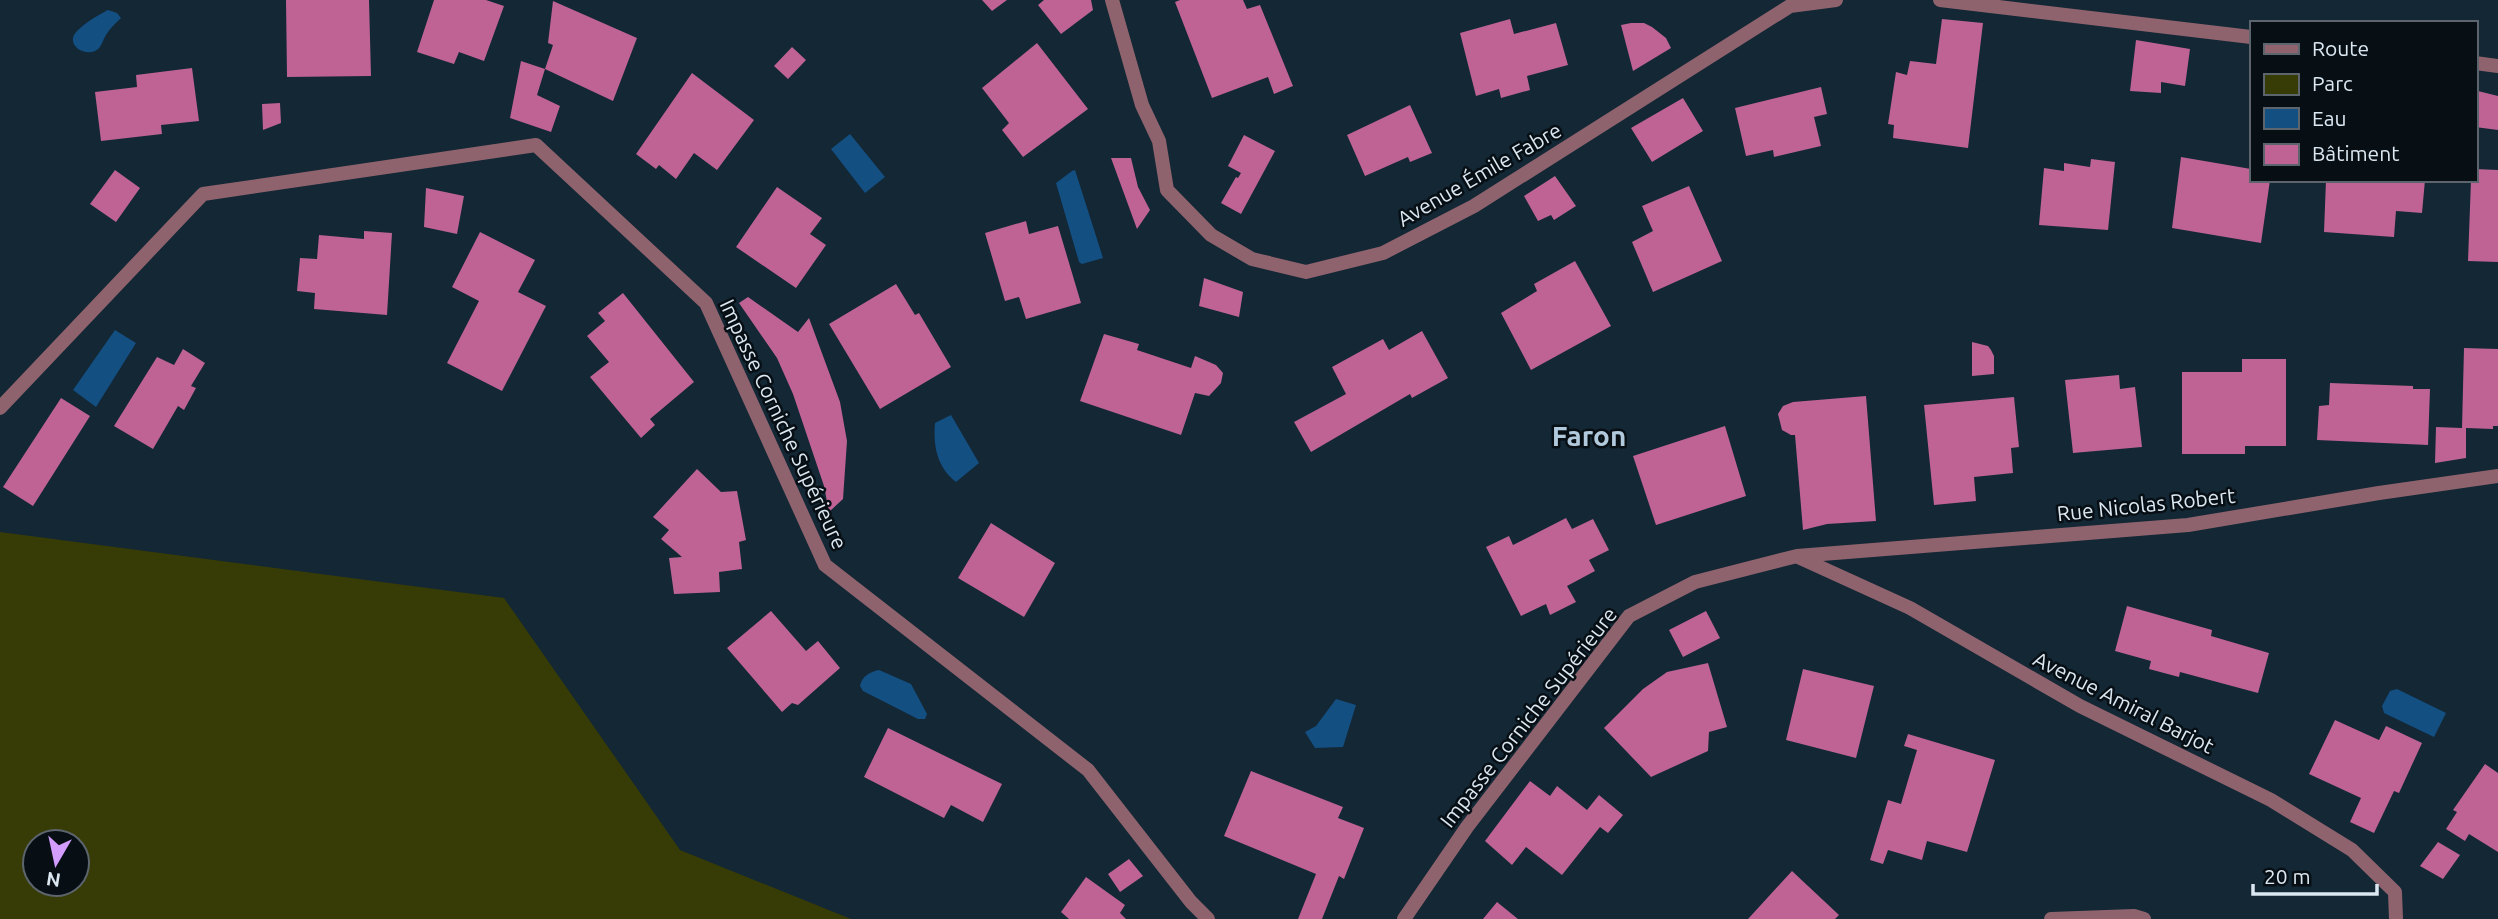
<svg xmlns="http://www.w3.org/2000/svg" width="2498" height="919" viewBox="0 0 2498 919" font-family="Ubuntu,sans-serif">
  <rect width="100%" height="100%" fill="#132735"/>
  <path fill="#373b06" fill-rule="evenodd" d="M0,532L504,598L680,850L851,919H0ZM35,842H77V884H35Z"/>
  <path fill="#144f82" d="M108,10L117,13L121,18C116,23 110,28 106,35C103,39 102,46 98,49C89,57 71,49 73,38C75,28 100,14 108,10Z
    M850,134L885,177L865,193L831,149Z
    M1075,170L1103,258L1082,264L1079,262L1056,183L1072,171Z
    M115,330L136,343L96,407L73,390Z
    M951,415L979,463L956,482C937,467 933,446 935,423Z
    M879,670L911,684L927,714L925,719H918L863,691L860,686C862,676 870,672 879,670Z
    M2397,689L2446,713L2434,737L2384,713L2382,706L2390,691Z
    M1336,699L1356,705L1343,747L1315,748L1305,732L1316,726Z"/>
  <path fill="#be6394" d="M286,0H369L371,76L287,77Z
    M434,0H486L504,6L484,61L459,52L454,64L417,52Z
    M982,0H1007L992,11Z
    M1044,0H1091L1093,10L1061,34L1038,5Z
    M1180,0H1243L1247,9L1260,5L1293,86L1274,94L1268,77L1212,98L1175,2Z
    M553,1L637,38L613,101L545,69L553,45L548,43Z
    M1510,19L1514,34L1556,23L1568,65L1527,76L1530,90L1501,98L1499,89L1476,96L1460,33Z
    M1942,19L1983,23L1968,148L1893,138L1894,125L1888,124L1896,72L1907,75L1910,61L1936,64Z
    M1631,23H1644L1652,27L1666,38L1671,48L1633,71L1621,25Z
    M2136,40L2190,49L2185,86L2161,82V93L2130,91Z
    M1037,43L1088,109L1023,157L1002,130L1009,123L982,88Z
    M792,47L806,60L788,79L774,66Z
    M521,61L545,69L537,95L560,106L551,132L510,118Z
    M192,68L199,121L161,125L162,134L101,141L95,92L137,87L136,75Z
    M692,73L754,120L717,170L694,153L676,179L659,165L656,169L636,154Z
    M1821,87L1827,114L1814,117L1821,146L1774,157L1773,150L1746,156L1735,108Z
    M2478,91L2498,96V130L2475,127Z
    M1683,98L1703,131L1652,162L1631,128Z
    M280,103L281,123L263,130L262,104Z
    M1410,105L1432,153L1410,162L1408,157L1365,176L1347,135Z
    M1244,135L1275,151L1241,214L1221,203L1236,177L1238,178L1241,173L1228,166Z
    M2181,157L2251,169V180H2270L2261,243L2172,228Z
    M1111,158H1131L1138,187L1150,210L1137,229Z
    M2091,159L2115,162L2108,230L2039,225L2044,168L2064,171V163L2090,167Z
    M2475,169L2498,170V262L2468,261L2471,180H2475Z
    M115,170L140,188L116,222L90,204Z
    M1555,176L1576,206L1554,220L1551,215L1538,221L1524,196Z
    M2326,180H2425L2422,213L2396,211L2394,237L2324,232Z
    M1689,186L1722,261L1653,292L1632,242L1653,231L1642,206Z
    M777,187L822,218L810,234L826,245L796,288L736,247Z
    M426,188L464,196L457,234L424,227Z
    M1026,221L1029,234L1058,226L1081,303L1026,319L1019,297L1005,301L985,233Z
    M364,231L392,233L387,315L314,309L315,293L297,291L300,258L317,259L319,235L364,239Z
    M480,232L535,260L518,292L546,306L502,391L447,363L479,301L452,287Z
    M1575,261L1611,326L1531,370L1501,313L1537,291L1534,284Z
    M1204,278L1243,292L1239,317L1199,306Z
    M896,284L915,315L919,313L951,367L880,409L829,324Z
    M623,293L694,382L650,419L655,425L641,438L590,377L609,362L587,336L605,321L598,313Z
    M748,297L798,332L809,318L840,402L847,441L843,499L829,512L824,486L793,394L777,358L739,303Z
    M1422,331L1448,378L1412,398L1410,394L1311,452L1294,422L1346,394L1332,367L1383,339L1389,350Z
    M1104,334L1139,344L1137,350L1191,368L1195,356L1216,365L1223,373L1221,383L1209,396L1195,393L1181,435L1080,401Z
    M1972,342L1988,346L1991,350L1994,356V374L1972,376Z
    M2464,348L2498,349V426H2493V429L2466,428V458L2435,463L2436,427L2462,428Z
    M183,349L205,363L191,386L196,388L184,410L178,406L153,449L114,426L157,357L174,365Z
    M2242,359H2286V446H2245V454H2182V372H2242Z
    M2119,375L2120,389L2135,387L2142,447L2073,453L2065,380Z
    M2330,383L2413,386V389H2430L2428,445L2317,440L2319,406L2329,405Z
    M1866,396L1876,521L1827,524L1803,530L1795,435H1791L1782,430L1778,414L1783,406L1793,402Z
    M2014,397L2019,447L2011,448L2013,473L1974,477L1976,501L1934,505L1924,405Z
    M61,398L90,416L33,506L3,487Z
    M1725,426L1746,496L1656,525L1633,456Z
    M697,469L721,492L737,491L746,540L739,542L742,569L719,572L720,592L674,594L669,558L682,557L661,539L669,530L653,517Z
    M1566,518L1572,529L1593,519L1609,550L1589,560L1595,571L1567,586L1576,602L1550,615L1546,604L1521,616L1486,547L1509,536L1513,545Z
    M991,523L1055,563L1024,617L958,578Z
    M2127,606L2212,630L2211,636L2269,653L2258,693L2180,672L2179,677L2149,669L2151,661L2115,651Z
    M771,611L806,651L818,641L840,668L798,705L792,703L782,712L727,648Z
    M1706,611L1720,638L1683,657L1669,630Z
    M1708,663L1727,727L1709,732L1708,751L1651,777L1604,728L1643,689L1667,672Z
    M1803,669L1874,686L1856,758L1786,740Z
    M2335,720L2379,740L2386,726L2422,743L2399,793L2394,791L2374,833L2350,822L2361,798L2309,774Z
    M888,728L1002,784L983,822L951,805L944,818L864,777Z
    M1908,734L1995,760L1967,852L1927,841L1922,860L1888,850L1883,864L1870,860L1888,800L1901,804L1917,750L1904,746Z
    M2485,764L2498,773V852L2469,834L2465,841L2446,829L2457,812L2453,810Z
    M1251,771L1343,807L1338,818L1364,828L1344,879L1339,876L1322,919H1298L1316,874L1224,836Z
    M1530,781L1550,796L1557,786L1587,810L1599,795L1623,815L1608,833L1600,827L1562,875L1526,847L1512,865L1485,841Z
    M2438,842L2460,855L2443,879L2420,866Z
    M1129,859L1143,876L1120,892L1108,874Z
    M1792,871L1839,915L1835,919H1748Z
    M1086,877L1125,905L1120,913L1126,919H1069L1061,912Z
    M1497,902L1518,919H1483Z"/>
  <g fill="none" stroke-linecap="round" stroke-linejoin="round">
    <path stroke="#8f636d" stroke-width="14" d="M1112,0L1142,105L1159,141L1167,190L1211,235L1252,259L1306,272L1383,253L1474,206L1790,6L1836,0
      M1940,0L2251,37
      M2475,63L2498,66
      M0,408L203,194L536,145L706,303L825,565L1088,770L1191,902L1208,919
      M1798,557L1910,608L2080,706L2271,800L2352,850L2395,892L2396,919
      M1404,919L1467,827L1629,616L1695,582L1797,556L2188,525L2379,493L2498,476
      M2051,919L2134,916L2144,919"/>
  </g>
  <g text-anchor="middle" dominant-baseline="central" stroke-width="5" stroke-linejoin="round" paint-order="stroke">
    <g font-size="21" fill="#dbe7f1" stroke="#070f15">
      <text transform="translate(1479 174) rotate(-30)">Avenue Émile Fabre</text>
      <text transform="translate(784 424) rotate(65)">Impasse Corniche Supérieure</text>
      <text transform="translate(2146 504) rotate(-6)">Rue Nicolas Robert</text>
      <text transform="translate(2124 702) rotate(27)">Avenue Amiral Barjot</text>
      <text transform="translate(1528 717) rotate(-52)">Impasse Corniche Supérieure</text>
    </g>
    <g font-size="28" font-weight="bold" fill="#b1c9dc" stroke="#070f15">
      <text x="1589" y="435">Faron</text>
    </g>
  </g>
  <rect x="2250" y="21" width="228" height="161" fill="#070f15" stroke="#5c656d" stroke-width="2"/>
  <rect x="2264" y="44" width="35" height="10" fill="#8f636d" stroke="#5c656d" stroke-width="2"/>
  <text x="2312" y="56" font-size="21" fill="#dbe7f1">Route</text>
  <rect x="2264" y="74" width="35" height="21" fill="#373b06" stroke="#5c656d" stroke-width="2"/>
  <text x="2312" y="91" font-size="21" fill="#dbe7f1">Parc</text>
  <rect x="2264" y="108" width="35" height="21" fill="#144f82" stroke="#5c656d" stroke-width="2"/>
  <text x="2312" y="126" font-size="21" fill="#dbe7f1">Eau</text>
  <rect x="2264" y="144" width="35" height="21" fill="#be6394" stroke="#5c656d" stroke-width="2"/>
  <text x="2312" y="161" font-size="21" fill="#dbe7f1">Bâtiment</text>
  <g transform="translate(56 863) rotate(189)"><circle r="33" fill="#070f15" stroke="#5c656d" stroke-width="2"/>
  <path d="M0-5L12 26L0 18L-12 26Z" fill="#d29dfd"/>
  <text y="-10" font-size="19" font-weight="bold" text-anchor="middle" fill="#dbe7f1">N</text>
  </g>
  <path d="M2253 884v10h124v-10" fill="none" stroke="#dbe7f1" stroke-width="3.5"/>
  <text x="2264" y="884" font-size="21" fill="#dbe7f1" stroke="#070f15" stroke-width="5" paint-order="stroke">20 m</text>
</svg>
